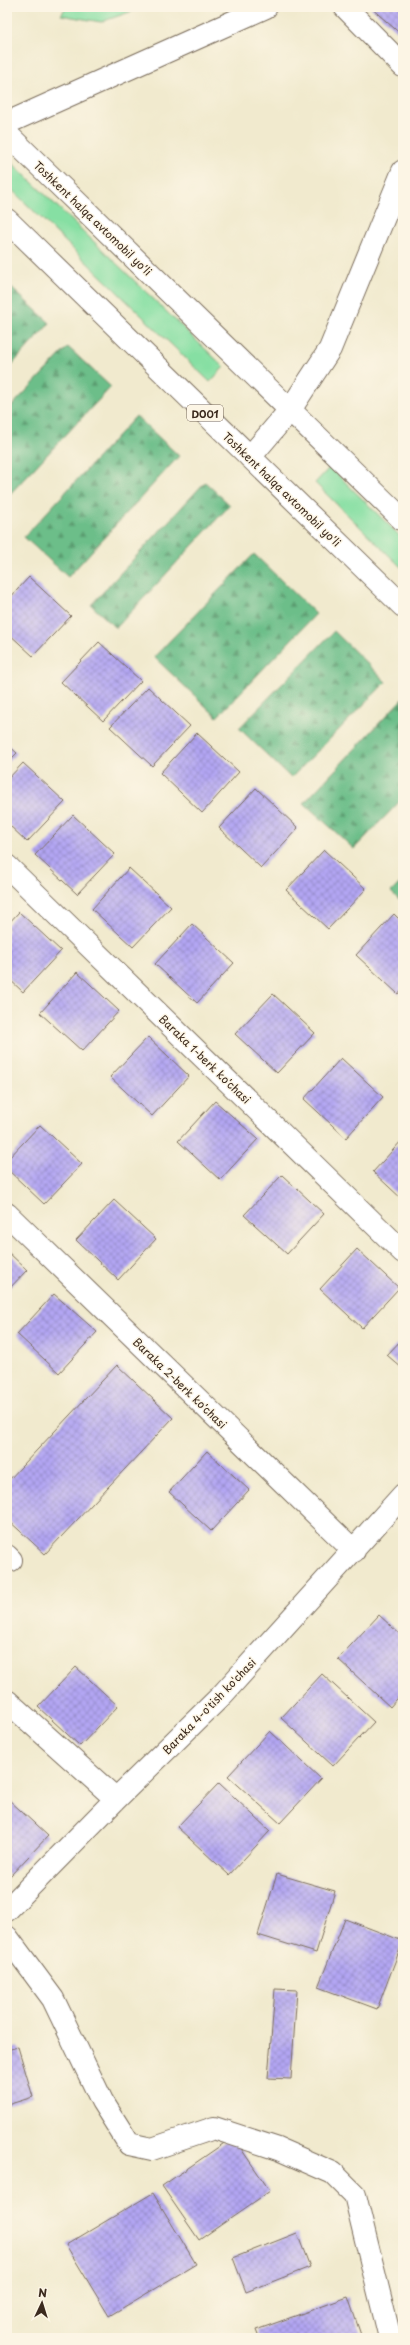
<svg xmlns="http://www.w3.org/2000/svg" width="410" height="2345" viewBox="0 0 410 2345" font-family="'Playpen Sans',sans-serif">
  <defs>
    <pattern id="forest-firs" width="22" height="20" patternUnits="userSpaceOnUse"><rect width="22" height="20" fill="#6cbe89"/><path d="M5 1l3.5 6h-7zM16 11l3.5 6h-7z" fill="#5a9b6f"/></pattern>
    <pattern id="building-cross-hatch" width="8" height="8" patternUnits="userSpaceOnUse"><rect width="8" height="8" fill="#b2a6f3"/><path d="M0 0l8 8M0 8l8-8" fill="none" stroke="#9287c4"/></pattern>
  </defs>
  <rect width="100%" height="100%" fill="#fcf5e5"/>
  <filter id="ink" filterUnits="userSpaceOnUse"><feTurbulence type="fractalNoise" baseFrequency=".025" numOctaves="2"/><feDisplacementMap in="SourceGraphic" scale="8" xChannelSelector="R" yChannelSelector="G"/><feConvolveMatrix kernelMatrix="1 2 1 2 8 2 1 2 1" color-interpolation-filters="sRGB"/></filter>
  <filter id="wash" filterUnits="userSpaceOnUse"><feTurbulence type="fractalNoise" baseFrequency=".012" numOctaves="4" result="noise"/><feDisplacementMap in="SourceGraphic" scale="16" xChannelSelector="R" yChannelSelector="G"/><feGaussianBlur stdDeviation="0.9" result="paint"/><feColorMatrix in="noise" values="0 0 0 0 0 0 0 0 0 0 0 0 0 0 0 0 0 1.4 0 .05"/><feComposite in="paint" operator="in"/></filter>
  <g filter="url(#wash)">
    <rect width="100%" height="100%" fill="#f1eace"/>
    <path fill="#86dfa3" stroke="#608460" d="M66,7H144L101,22L61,15Z
      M7,158L224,367L210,382L7,185Z
      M330,467L403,539V569L315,483Z"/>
    <path fill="url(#forest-firs)" stroke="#547454" d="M7,284L50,323L7,370Z
      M68,347L111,387L7,497V411Z
      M136,416L179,456L68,577L24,537Z
      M205,482L230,505L116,628L91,605Z
      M254,554L316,614L217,717L154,657Z
      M334,631L386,682L291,778L239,728Z
      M403,698V798L354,849L304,803Z
      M403,880V904L391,892Z"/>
    <g id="blocks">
      <path fill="url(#building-cross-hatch)" d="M370,7H403V36Z
        M29,577L71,616L33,656L7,632V601Z
        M99,642L141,681L103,721L61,682Z
        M148,687L190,726L152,766L110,727Z
        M197,733L239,772L202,813L160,773Z
        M7,744L17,753L7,763Z
        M23,763L65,802L27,842L7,823V780Z
        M256,788L298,828L261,868L219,828Z
        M73,815L115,854L77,894L35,855Z
        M324,850L366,889L328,929L286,890Z
        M129,868L171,907L133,947L92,909Z
        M19,912L61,951L23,992L7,977V925Z
        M394,914L403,923V988L398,994L356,955Z
        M192,924L234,963L197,1003L155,964Z
        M77,972L119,1011L82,1051L40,1013Z
        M273,994L315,1033L277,1073L235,1034Z
        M148,1037L189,1076L152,1116L110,1077Z
        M341,1058L383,1097L346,1138L304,1099Z
        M215,1101L258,1139L220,1180L178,1141Z
        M40,1125L82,1164L44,1204L7,1169V1160Z
        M403,1139V1200L373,1172Z
        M282,1175L324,1214L287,1254L244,1215Z
        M114,1200L156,1239L118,1280L76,1240Z
        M357,1249L399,1288L362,1328L320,1289Z
        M7,1251L27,1270L7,1291Z
        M54,1294L97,1332L59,1373L17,1334Z
        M403,1338V1369L387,1355Z
        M117,1365L173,1418L45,1554L7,1519V1482Z
        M207,1451L249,1490L211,1531L169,1492Z
        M379,1615L403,1637V1692L390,1707L338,1659Z
        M76,1667L118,1706L80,1746L38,1707Z
        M322,1674L374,1722L333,1766L281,1718Z
        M270,1731L321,1779L280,1823L228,1776Z
        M219,1783L270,1831L229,1875L177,1827Z
        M7,1798L48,1836L10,1876L7,1873Z
        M277,1874L335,1891L316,1953L258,1935Z
        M345,1919L403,1941L377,2009L318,1987Z
        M275,1989L297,1990L291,2079L268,2078Z
        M18,2047L33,2097L7,2105V2050Z
        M233,2137L270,2191L199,2240L162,2186Z
        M153,2193L196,2264L109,2316L66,2245Z
        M297,2233L310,2267L246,2292L233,2258Z
        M348,2297L362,2338H259L256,2330Z"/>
    </g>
  </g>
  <g filter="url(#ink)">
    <use href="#blocks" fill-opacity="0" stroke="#7b6d5c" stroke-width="1"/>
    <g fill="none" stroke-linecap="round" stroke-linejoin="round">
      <defs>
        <path id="minor" d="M345,7L403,66
          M7,123L266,7
          M290,410L330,349L403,171
          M7,866L403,1252
          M7,1214L354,1551
          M7,1556L11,1560
          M7,1701L116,1799
          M7,1910L116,1799L222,1695L403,1495
          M7,1937L53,1999L102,2101L129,2144L152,2149L214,2128L278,2149L333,2173L355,2195L390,2338"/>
        <path id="highway" d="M7,134L403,520
          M7,220L403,606
          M250,457L290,410"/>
      </defs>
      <use href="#minor" stroke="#7b6d5c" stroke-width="24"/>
      <use href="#highway" stroke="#7b6d5c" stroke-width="24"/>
      <use href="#minor" stroke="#fff" stroke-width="22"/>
      <use href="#highway" stroke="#fff" stroke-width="22"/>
    </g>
  </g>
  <g text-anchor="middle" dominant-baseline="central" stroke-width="3" stroke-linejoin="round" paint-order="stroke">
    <rect fill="#fcf5e5" stroke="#75675a" stroke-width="1" x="187" y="405" width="36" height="16" rx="3"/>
    <g font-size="10" font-weight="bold" fill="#3b2a1e">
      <text x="205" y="413">D001</text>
    </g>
    <g font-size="11" fill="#3b2a1e" stroke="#fcf5e5">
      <text transform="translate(93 218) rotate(44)">Toshkent halqa avtomobil yo'li</text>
      <text transform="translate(282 489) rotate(44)">Toshkent halqa avtomobil yo'li</text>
      <text transform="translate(205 1059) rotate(44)">Baraka 1-berk ko'chasi</text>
      <text transform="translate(180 1383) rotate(44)">Baraka 2-berk ko'chasi</text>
      <text transform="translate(209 1706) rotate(-46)">Baraka 4-o'tish ko'chasi</text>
    </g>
  </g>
  <rect width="410" height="2345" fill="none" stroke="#fcf5e5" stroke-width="24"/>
  <g transform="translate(42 2303) rotate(4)" stroke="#fcf5e5" stroke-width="3" paint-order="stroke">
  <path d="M0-3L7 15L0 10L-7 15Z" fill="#3b2a1e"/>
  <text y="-6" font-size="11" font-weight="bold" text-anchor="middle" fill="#3b2a1e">N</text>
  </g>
</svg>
